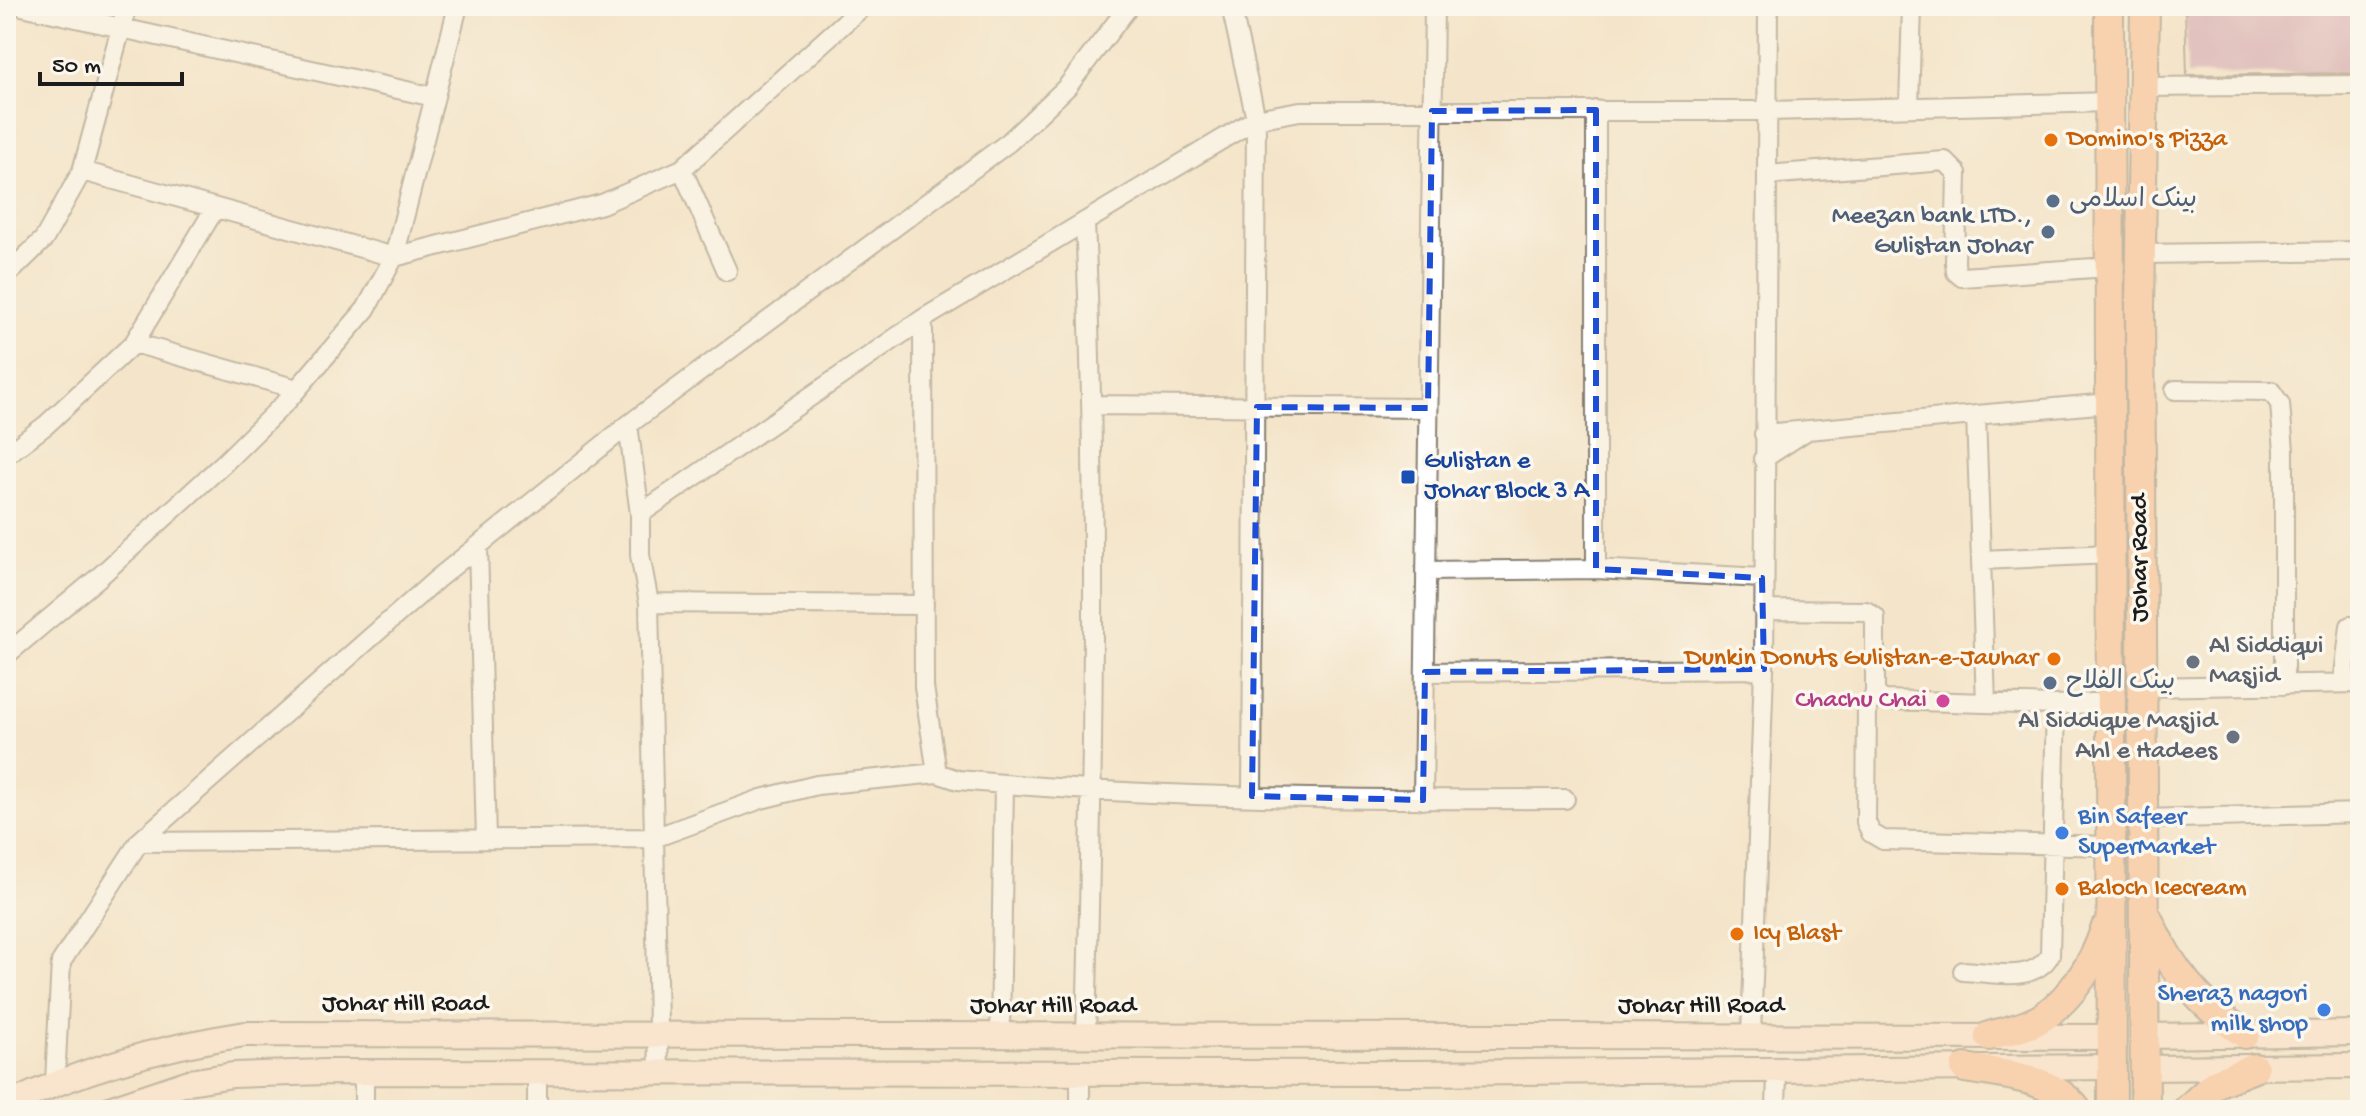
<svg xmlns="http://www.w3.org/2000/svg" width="2366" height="1116" viewBox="0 0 2366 1116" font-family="'Gochi Hand','Playpen Sans Arabic',sans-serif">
  <rect width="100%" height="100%" fill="#fbf7ec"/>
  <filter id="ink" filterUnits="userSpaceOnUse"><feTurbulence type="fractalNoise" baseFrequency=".0125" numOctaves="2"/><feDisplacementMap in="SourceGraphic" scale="16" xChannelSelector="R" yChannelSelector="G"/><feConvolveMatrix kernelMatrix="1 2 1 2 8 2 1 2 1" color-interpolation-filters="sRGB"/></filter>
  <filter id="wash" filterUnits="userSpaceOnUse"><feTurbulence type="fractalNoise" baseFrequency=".006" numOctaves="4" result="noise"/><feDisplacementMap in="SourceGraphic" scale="32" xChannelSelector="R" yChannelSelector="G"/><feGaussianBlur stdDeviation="1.8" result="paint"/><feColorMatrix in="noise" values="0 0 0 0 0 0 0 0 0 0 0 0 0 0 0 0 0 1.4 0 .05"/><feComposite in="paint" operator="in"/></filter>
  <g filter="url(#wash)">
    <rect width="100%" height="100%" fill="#f4e5ca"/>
    <g id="blocks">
      <path fill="#cc98b1" d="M2185,6H2360V73L2187,75Z"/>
    </g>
  </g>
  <g filter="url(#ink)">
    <use href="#blocks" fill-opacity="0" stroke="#888073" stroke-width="2"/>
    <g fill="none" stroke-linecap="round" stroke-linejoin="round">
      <defs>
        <path id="street" d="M22,6L434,97
          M1231,6L1256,119L1252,796
          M2145,87L2360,85
          M1909,107L1912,6
          M682,169L727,271
          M82,171L394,257L602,204L682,169L863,6
          M1767,175L1945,161L1957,173L1955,263L1956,272L1962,277L2109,267
          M1085,224C1098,494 1093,765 1086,1035
          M2142,254L2360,251
          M6,276L44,239L82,171L127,6
          M923,319L924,687L937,773L958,780C1160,799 1363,800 1565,799
          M134,343L297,389
          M2175,390L2271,391L2280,404L2284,451V685
          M1094,405L1428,408
          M1976,415L1986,703
          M1764,434L2109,403
          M6,455L46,425L134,343L214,210
          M1763,459L1806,431
          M640,514L628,425L1009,142L1067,87L1129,6
          M478,546L486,839
          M1982,560L2110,554
          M1596,569V110
          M1425,571L1596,569L1762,578
          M649,603L924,605
          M1763,610L1866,611L1875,617V694L1884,700L2056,705L2110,702
          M6,655L99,577L223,464L288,400L366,309L394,257L458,6
          M1425,672L1764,669
          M2343,683L2350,626
          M2142,687L2360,683
          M1875,694L1867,707L1866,822L1871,833L1883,840L2109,846
          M1423,800L1434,6
          M2143,819L2360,813
          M139,842L437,579L628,425
          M1963,971C1993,972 2033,984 2050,955L2056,705
          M1000,1035L1004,784
          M1751,1035L1764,669L1768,6
          M364,1072V1110
          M659,1072L649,603L640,555V514L923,319L1256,119L1300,111H1768L2110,102
          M55,1082L61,962L139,842L654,838L761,799L817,785L937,773
          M537,1110V1072
          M1080,1110V1074
          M1776,1110L1777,1071"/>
        <path id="secondary" d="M2145,1036L2360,1033
          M2145,1068L2360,1066
          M6,1106C81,1069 162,1047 245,1034L2112,1037
          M106,1110L189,1082L233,1075L325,1072L1410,1073L2112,1067"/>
        <path id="primary" d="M2109,6L2112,1110
          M2145,6L2140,309L2145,1110
          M2148,919C2171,970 2199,1005 2245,1034
          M1989,1036C2006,1031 2029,1027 2043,1017C2073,996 2095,962 2105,929
          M1965,1068C2003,1074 2052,1077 2077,1110
          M2187,1110L2216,1083L2254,1068"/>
      </defs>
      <use href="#street" stroke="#888073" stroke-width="22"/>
      <use href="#secondary" stroke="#888073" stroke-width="28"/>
      <use href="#primary" stroke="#888073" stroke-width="32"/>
      <use href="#street" stroke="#fff" stroke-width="18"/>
      <use href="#secondary" stroke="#fee3d2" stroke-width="24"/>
      <use href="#primary" stroke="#fcba8e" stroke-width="28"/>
    </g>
  </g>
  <path d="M0 0H2366V1116H0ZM1596,110V569L1762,578L1764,669L1425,672L1423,800L1252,796L1257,407L1428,408L1432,111Z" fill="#f4e5ca" fill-opacity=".55" fill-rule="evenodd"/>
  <path fill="none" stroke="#1d4ed8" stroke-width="6" stroke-dasharray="16 10" stroke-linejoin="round" d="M1596,110V569L1762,578L1764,669L1425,672L1423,800L1252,796L1257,407L1428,408L1432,111Z"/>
  <g fill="#e8710a" stroke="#fbf7ec" stroke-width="3">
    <circle cx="2051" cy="140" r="8"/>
    <circle cx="2054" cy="659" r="8"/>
    <circle cx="2062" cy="889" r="8"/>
    <circle cx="1737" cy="934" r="8"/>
  </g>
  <g fill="#5c6f8a" stroke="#fbf7ec" stroke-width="3">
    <circle cx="2053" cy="201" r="8"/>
    <circle cx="2048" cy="232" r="8"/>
    <circle cx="2050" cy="683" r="8"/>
  </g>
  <rect fill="#1a4fb4" stroke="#fbf7ec" stroke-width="3" x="1400" y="469" width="16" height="16" rx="4"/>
  <g fill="#6b7280" stroke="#fbf7ec" stroke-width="3">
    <circle cx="2193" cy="662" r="8"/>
    <circle cx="2233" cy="737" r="8"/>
  </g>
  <circle fill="#d1479c" stroke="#fbf7ec" stroke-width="3" cx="1943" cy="701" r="8"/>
  <g fill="#3f7fe0" stroke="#fbf7ec" stroke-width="3">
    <circle cx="2062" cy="833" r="8"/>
    <circle cx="2324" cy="1010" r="8"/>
  </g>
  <g text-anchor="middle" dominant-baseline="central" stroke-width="7" stroke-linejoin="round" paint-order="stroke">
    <g font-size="26" fill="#c56008" stroke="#fbf7ec" text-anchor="start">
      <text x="2067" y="140">Domino's Pizza</text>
      <text x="2038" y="659" text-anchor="end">Dunkin Donuts Gulistan-e-Jauhar</text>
      <text x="2078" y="889">Baloch Icecream</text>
      <text x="1753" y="934">Icy Blast</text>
    </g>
    <g font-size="26" fill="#4e5e75" stroke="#fbf7ec" text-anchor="start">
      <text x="2069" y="201">بینک اسلامی</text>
      <text x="2032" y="217" text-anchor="end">Meezan bank LTD.,<tspan x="2032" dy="30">Gulistan Johar</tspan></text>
      <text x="2066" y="683">بینک الفلاح</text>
    </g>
    <g font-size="26" fill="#164399" stroke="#fbf7ec" text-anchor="start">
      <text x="1424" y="462">Gulistan e<tspan x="1424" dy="30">Johar Block 3 A</tspan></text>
    </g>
    <g font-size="26" fill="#1c1c1c" stroke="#fbf7ec">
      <text transform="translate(2141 558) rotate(-90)">Johar Road</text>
      <text x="405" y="1005">Johar Hill Road</text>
      <text x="1053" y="1007">Johar Hill Road</text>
      <text x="1701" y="1007">Johar Hill Road</text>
    </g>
    <g font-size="26" fill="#5b616d" stroke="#fbf7ec" text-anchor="start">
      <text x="2209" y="647">Al Siddiqui<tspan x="2209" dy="30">Masjid</tspan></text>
      <text x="2217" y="722" text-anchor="end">Al Siddique Masjid<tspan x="2217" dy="30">Ahl e Hadees</tspan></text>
    </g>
    <g font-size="26" fill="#b23c85" stroke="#fbf7ec" text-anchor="end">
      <text x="1927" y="701">Chachu Chai</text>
    </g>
    <g font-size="26" fill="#366cbe" stroke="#fbf7ec" text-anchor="start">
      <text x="2078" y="818">Bin Safeer<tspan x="2078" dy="30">SuperMarket</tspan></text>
      <text x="2308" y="995" text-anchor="end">Sheraz nagori<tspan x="2308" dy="30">milk shop</tspan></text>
    </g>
  </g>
  <rect width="2366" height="1116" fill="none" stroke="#fbf7ec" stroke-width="32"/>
  <path d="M40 72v12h142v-12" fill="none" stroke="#1c1c1c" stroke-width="4"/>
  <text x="52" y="72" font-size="24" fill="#1c1c1c" stroke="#fbf7ec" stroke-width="6" paint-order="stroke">50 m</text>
</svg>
